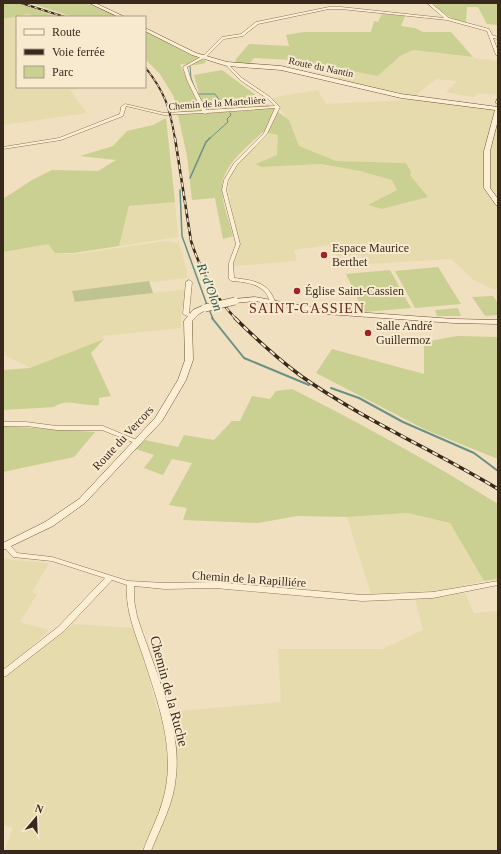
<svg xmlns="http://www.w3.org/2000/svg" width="501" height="854" viewBox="0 0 501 854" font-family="'Times New Roman',serif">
  <rect width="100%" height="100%" fill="#f0e0bf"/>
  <path fill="#e6dbac" d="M28,14L37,17H17V87H86L70,90L87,113L3,125V19Z
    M413,50L498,61V289H493L475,281L451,259L368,264L360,255L338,258L329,245L294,250L297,261L232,266L231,263L240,244L228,190L230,177L234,168L270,133L279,135L277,155L256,164L261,167L321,164L360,171L393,180L397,190L368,205L382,209L428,197L410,175L406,163L336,161L299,146L294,132L284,114L270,98L318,90L326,104L405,100L407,97L485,108L495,106L497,95L478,93L473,97L446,92L457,81L436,79L415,96L336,79L346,70L378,76L400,56Z
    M175,202L178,237L119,246L129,206Z
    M167,241L179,243L187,270V278L72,291L76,302L186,289L181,316V328L103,336L104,339L30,368L3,354V252L48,244L55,253L75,254Z
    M410,513L450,523L484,581L444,590L371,594L347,517Z
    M4,559L49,563L32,592L37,594L20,622L49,630L19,658L3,669Z
    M465,593L474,613L498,611V851H4L13,828L3,825V678L74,624L135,628L158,713L281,702L278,649H382L423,630L415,599Z"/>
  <path fill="#cacf92" d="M3,3H18L58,17H37L28,14L3,19Z
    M30,3H85L120,17H73Z
    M440,3H498V25L487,24L478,7H467L466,22C451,20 445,14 434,5Z
    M382,14L405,16L401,26L415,28L423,32H451L473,57L413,50L400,56L378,76L293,60L254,58L249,64L235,63L236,59L249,44L289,46L286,35L303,32H371L374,21L378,22Z
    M145,30L186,53L206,61L205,63C196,66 189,65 180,64L199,107L203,110L194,75L222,70L289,120L299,146L336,161L406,163L411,172L410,175L428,197L382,209L368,205L397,190L392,180L360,171L321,164L261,167L256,164L277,155L278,135L263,132C247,147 220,167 222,191C223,206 229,221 233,236L223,239L215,198L192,200L187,156L174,97L160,74L145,59Z
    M166,118L175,202L129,206L119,246L73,253H55L48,244L3,252V199L32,180L52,170L98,171L116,160L80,156L113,146L127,131L153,125Z
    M438,267L461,304L415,308L395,271Z
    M390,270L411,308L364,312L346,274Z
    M493,296L498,303V315L485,316L472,297Z
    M458,308L461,316H437L435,310Z
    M457,336L498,337V459L426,430L316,373L332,349L424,374V342Z
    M104,339L91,353L111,396L99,398V405C83,407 68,397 54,407L3,410V370L30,368Z
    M292,389C362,424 431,462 498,504V579L484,581L450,523L408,513L347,517L297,516L258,523L183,520L187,508L169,505L192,463L172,459L163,475L144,468L154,455L136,449L145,440L178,447L184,435L214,440L232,421H240L252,396L270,399L276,391Z
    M3,426L95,432L74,457L3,472Z"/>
  <path fill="#bfc392" d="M149,281L153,293L75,302L72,291Z"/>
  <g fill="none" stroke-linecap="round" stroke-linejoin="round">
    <path stroke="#699085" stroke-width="1" d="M190,66L191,78L197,94H215L226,109
      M209,139L228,122L227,119L231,115L230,113"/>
    <path stroke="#699085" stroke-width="1.5" d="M190,178L206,142L210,138
      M180,190L182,236L207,305
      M209,309L213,319"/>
    <path stroke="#699085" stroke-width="2" d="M212,318L244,358L309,385
      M331,388L359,398L403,422L474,453L498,471"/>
    <defs>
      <path id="street" d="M427,3H431L449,18L489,29L492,35L498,37V39L493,38L498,51V56L496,55L487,31L447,20L341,9H329L258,24L243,36L224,39L206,57L187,67L191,80L206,110L275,106L268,99L240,80L226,65V63H227L242,78L270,97L280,107L267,134L237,165L228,180L226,190L240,244L233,263L234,278C252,280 269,282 275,302L274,303H270C269,299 268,295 265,292C257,283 243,282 232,281L229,279V263L236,244L222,190L224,180L234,163L264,133L275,108L207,113L205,114L203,113L164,115L126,106L123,116L61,140L3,149V147L59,138L120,114L121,107L125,104L164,113L202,111L187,80L183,67L204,55L222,37L241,34L256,22L329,7H341L444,18Z
        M497,99H498V104L496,103Z
        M189,280L192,282L189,313L194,316L191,318L183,314L186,282Z
        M3,422H26L57,426H103L139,441L140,442L137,444L135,443L102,430H57L26,426H3Z
        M5,544H9L17,553L52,557L128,581L165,583L215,582L362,595L433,592L498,581V585L433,598L362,601L215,588L165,589L134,586V600L137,616C152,664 182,725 176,776C174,803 161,826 151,851H143C149,834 158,818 163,800C177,751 158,703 143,656C135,633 125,609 127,585L112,580L64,631L6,676L3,677V670L58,627L105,578L52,561L13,557L5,548L4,546Z"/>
      <path id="secondary" d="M89,3H95L125,17H119Z
        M145,28L196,53L227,62L281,66L401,94L498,107V120L490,151V188L498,199V206L496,205L484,188V151L495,110L401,98L281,70L227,66L192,55L145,31Z
        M255,297L326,310L454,319L498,320V324L454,323L326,314L255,301L235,303L231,301L235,299Z
        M202,306H205L209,308L199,314L192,321L193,360L186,380L162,421L85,503L53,526L3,550V543L45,522L79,499L155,418L178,380L185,360L184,321L193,310Z"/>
    </defs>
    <use href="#street" stroke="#8a7056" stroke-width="1"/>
    <use href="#secondary" stroke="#6c513a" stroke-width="1"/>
    <use href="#street" fill="#fbeed2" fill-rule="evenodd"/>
    <use href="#secondary" fill="#fbeed2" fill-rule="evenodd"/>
    <defs>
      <path id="rail-far2" d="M21,3L65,17
        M145,67C165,92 170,108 175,139"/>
      <path id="rail-far1" d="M175,138L191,241C200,269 215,297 236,319"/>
      <path id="rail" d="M235,318C256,339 277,358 301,376C362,419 433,450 498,489"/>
    </defs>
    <use href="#rail-far2" stroke="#39291c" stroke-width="2"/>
    <use href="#rail-far1" stroke="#39291c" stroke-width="2.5"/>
    <use href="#rail" stroke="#39291c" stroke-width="3.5"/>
    <use href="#rail-far2" stroke="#f7eacf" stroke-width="1" stroke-dasharray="3.5" stroke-linecap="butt"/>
    <use href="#rail-far1" stroke="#f7eacf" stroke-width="1.5" stroke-dasharray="4.5" stroke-linecap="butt"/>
    <use href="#rail" stroke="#f7eacf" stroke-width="2" stroke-dasharray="6" stroke-linecap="butt"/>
    <defs>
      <path id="secondary-bridge" d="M205,308L235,301"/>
    </defs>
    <use href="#secondary-bridge" stroke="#6c513a" stroke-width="8" stroke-linecap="butt"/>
    <use href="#secondary-bridge" stroke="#fbeed2" stroke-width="7"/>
  </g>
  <g fill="#9d2327" stroke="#f7eacf" stroke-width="1.5">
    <circle cx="324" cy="255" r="4"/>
    <circle cx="297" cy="291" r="4"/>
    <circle cx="368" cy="333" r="4"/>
  </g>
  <g text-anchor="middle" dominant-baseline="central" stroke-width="4" stroke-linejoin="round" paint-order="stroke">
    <g font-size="10" fill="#39291c" stroke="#f7eacf">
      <text transform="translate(321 67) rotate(12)">Route du Nantin</text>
      <text transform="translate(217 103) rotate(-4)">Chemin de la Martelière</text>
    </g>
    <g font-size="12" fill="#39291c" stroke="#f7eacf" text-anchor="start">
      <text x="332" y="248">Espace Maurice<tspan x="332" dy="14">Berthet</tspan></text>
      <text x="305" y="291">Église Saint-Cassien</text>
      <text x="376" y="326">Salle André<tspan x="376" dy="14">Guillermoz</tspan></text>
    </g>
    <g font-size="12" fill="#39291c" stroke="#f7eacf">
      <text transform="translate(123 438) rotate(-47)">Route du Vercors</text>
      <text transform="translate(249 579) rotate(4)">Chemin de la Rapilliére</text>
    </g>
    <g font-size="13" font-style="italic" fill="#2a5955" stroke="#f7eacf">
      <text transform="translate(210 287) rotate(69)">Ri d'Olon</text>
    </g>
    <g font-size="14" letter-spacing="1" fill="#682718" stroke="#f7eacf">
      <text x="307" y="308">SAINT-CASSIEN</text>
    </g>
    <g font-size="14" fill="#39291c" stroke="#f7eacf">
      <text transform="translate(169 691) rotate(75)">Chemin de la Ruche</text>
    </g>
  </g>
  <rect width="501" height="854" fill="none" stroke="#39291c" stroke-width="8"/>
  <rect x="16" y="16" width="130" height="72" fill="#f7eacf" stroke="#ab9d87"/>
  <rect x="24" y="29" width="20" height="6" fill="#fbeed2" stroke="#ab9d87"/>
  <text x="52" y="36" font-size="12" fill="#39291c">Route</text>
  <rect x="24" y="49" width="20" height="6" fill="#39291c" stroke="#ab9d87"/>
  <text x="52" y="56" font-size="12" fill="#39291c">Voie ferrée</text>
  <rect x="24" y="66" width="20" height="12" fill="#cacf92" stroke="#ab9d87"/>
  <text x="52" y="76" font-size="12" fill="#39291c">Parc</text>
  <g transform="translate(36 818) rotate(19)" stroke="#f7eacf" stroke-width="3" paint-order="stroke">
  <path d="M0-3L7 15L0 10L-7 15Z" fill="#39291c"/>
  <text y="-6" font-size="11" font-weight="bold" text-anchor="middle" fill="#39291c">N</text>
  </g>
</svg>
